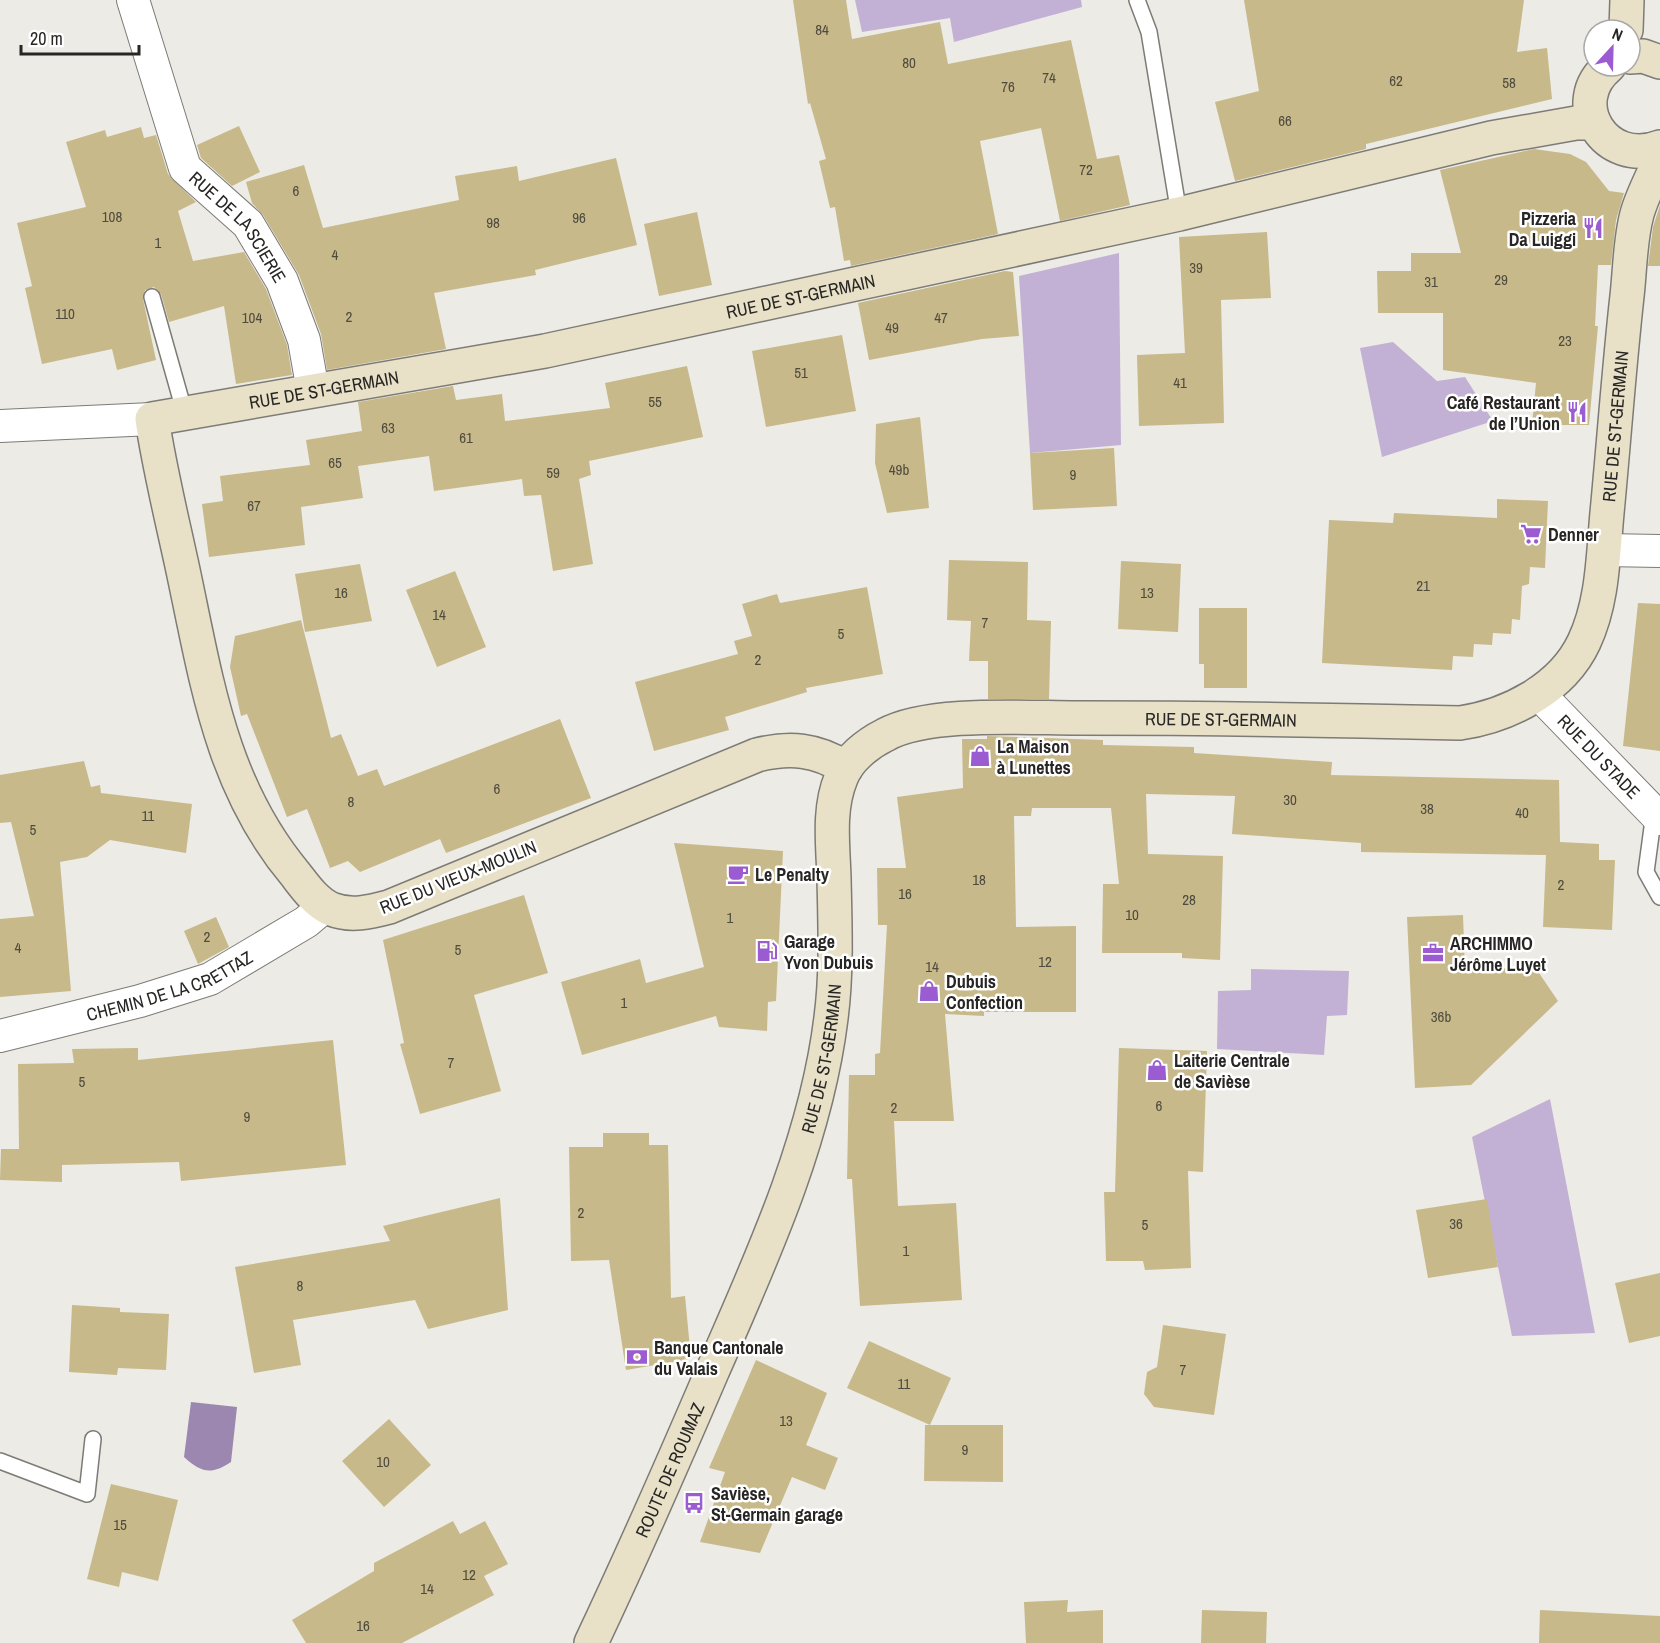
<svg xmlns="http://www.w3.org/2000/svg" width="1660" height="1643" viewBox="0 0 1660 1643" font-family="'Archivo Narrow',sans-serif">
  <rect width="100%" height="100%" fill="#edebe5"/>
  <path fill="#c2b1d4" d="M855,0H1081L1082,7L954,42L950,18L862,32Z
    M1119,253L1121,445L1030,453L1019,276Z
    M1393,342L1437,381L1465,377L1493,421L1382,457L1360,348Z
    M1251,969L1349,971L1347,1015L1327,1016L1324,1055L1217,1049L1218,991L1251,990Z
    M1550,1099L1595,1333L1512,1336L1472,1137Z"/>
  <path fill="#9c87b1" d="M191,1402L237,1407L231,1462C211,1475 202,1473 184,1457Z"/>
  <path fill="#c7b98a" d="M793,0H846L852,39L940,22L948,64L1071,40L1097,159L1119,155L1130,205L1060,221L1041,128L980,141L998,234L851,266L850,260L844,261L835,207L830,208L819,161L826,159L810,103L808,104Z
    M1244,0H1524L1517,52L1547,48L1552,99L1366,144V149L1235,181L1215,102L1259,91Z
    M239,126L260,172L232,186L201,158L197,145Z
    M141,127L144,138L156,135L168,174L196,202L178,211L193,261L244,252L266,289L287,345L292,375L236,384L224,306L169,322L161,294L154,287L145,290L143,299L156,360L117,370L112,349L42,364L25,288L32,286L17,223L86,207L66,142L105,130L107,137Z
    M1534,149L1570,154L1586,162L1609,191L1624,193L1616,220L1611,265H1598L1595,326H1598L1589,425H1532L1536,383L1443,370V313H1378L1377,271H1411V253H1461L1440,170Z
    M616,158L637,245L535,270L536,275L434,293L446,349L327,370L321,334L299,275L263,215L252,203L246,182L304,165L323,228L459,200L455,176L517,166L519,181Z
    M1660,205V266H1648L1653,227Z
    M697,212L712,285L659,296L644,224Z
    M1267,232L1271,298L1221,300L1224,423L1139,426L1137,355L1185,353L1179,237Z
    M1005,271L1013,272L1019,336L982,339L869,360L858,303Z
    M842,335L856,411L766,427L752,351Z
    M687,366L703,437L589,461L591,475L579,479L593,564L553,571L541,495L524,496L522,479L434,491L429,456L358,466L363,498L301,507L305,545L209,557L202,504L223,501L220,476L310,465L306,440L362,431L358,402L453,386L456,400L502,394L505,421L610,408L605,383Z
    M920,417L929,508L887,513L875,463L876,424Z
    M1114,448L1117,506L1033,510L1030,453Z
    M1497,499L1548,501L1545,568L1530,567L1529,584L1522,586L1520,620L1512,619L1511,634L1493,633L1492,645L1474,644L1473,657L1453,656L1452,670L1322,663L1329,520L1393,523L1394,513L1497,518Z
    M949,560L1028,562L1027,620L1051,621L1049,699H988V661H969L971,621L947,620Z
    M1121,561L1181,564L1178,632L1118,629Z
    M360,564L372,621L305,632L295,574Z
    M455,571L486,647L437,667L406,590Z
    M867,587L883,674L806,688L807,692L725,717L729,730L654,751L635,682L738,654L734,641L752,636L742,604L777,594L780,603Z
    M1638,603L1660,604V751L1623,746Z
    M1199,608H1247V688H1204V664H1199Z
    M301,620L331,738L341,734L358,776L377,769L384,786L560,719L591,798L446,853L440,839L360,872L348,861L330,868L307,809L287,817L247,714L241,716L230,667L235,636Z
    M987,736L1103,740V745L1194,747V753L1332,762L1331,775L1559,780L1560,842L1599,844V860H1615L1612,930L1543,927L1546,855L1361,852V843L1232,834L1235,796L1146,794L1148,854L1223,856L1220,960L1182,958V953H1102L1103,884H1119L1111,808H1032L1031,816H1014L1016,927L1076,926V1012H984V1016L945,1014L954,1121H894L898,1206L956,1203L962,1300L860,1306L852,1179H847L849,1075H875V1054L880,1053L887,925H878L877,868H906L897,797L963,788L962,739H987Z
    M84,761L91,787L100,785L101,793L192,804L186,853L110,840L87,857L60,862L71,991L0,997V919L34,916L11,822L0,823V775Z
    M674,843L783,851L776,1001L768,1002L767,1031L719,1027L716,1016L582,1055L561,982L640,959L646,983L704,967Z
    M524,895L548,973L474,995L501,1091L420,1114L400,1044L404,1043L383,940Z
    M1463,915L1465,970L1535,967L1558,1001L1471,1085L1415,1088L1407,917Z
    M216,917L229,947L198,964L184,931Z
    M333,1040L346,1165L181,1181L179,1162L62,1165V1182L0,1180L1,1149H19L18,1064L74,1063L72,1049L138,1048V1060Z
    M1119,1048L1207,1051L1203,1172L1188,1171L1191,1268L1145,1270L1143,1261H1106L1104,1192H1115Z
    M603,1133H649V1145H668L671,1298L685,1296L691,1359L626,1370L609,1260L571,1261L569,1147H603Z
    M500,1198L508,1310L428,1329L415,1300L293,1320L301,1365L254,1373L235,1267L390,1241L383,1226Z
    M1487,1199L1498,1267L1428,1278L1416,1210Z
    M1660,1273V1336L1629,1343L1615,1283Z
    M72,1305L120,1308V1312L169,1314L166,1370L118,1368L117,1375L69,1372Z
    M1163,1325L1226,1334L1214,1415L1154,1407L1144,1394L1147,1372L1157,1367Z
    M869,1341L951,1378L930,1425L847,1388Z
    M756,1360L827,1393L806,1445L838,1458L825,1490L792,1477L760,1553L700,1542L725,1472L709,1468Z
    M389,1419L431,1465L384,1507L342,1461Z
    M925,1425H1003V1482L924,1481Z
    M111,1484L178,1500L158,1581L122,1572L119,1587L87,1579Z
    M453,1521L460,1534L485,1521L508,1564L484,1576L494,1595L402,1643H306L292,1620L374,1571V1563Z
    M1068,1600L1067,1612L1103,1610V1643H1026L1024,1602Z
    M1202,1610L1267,1612L1266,1643H1201Z
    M1540,1610L1660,1616V1643H1539Z"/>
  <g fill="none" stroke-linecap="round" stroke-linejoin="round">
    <defs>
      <path id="lane" d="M1137,0L1149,32L1179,214
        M152,297L185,414
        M1654,813L1646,872L1660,897
        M0,1461L87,1494L93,1439"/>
      <g id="street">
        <path id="s1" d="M133,0L185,168L248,224L282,281L304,340L313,391"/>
        <path d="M0,426L152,419"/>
        <path d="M1604,550L1660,551"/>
        <path id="s2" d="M1538,693L1660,819"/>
        <path id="s3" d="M0,1036L140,1001L210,979L306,922L325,906"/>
      </g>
      <g id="secondary">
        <path d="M1626,30L1627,0"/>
        <path d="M1630,57L1643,56L1660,62"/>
        <path d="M1609,66C1564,103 1606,168 1660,147"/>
        <path id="s4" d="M846,768C816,749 790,747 757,755L389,907C370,912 351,917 331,909C316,902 306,888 296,875C222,787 207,684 184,575C173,523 160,472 152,419L545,351L1179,214L1491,138L1576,123H1594"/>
        <path id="s5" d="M591,1643C633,1554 673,1463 712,1372C761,1260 816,1141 831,1018C837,972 835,925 834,878C833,845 828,809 841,778C848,759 867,744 885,735C928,711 1026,718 1077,718C1205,718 1332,720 1460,723C1508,716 1562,689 1584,642C1603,602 1603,556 1607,513C1614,440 1619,368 1627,296C1630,270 1630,239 1637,214C1642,196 1652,177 1660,160"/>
      </g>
    </defs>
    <use href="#lane" stroke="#7d7b76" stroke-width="18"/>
    <use href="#street" stroke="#7d7b76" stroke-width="34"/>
    <use href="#secondary" stroke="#7d7b76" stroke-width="36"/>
    <use href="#lane" stroke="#fff" stroke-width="15"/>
    <use href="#street" stroke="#fff" stroke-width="32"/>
    <use href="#secondary" stroke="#e8e1c8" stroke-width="33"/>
  </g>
  <defs>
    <symbol id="restaurant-bare" viewBox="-9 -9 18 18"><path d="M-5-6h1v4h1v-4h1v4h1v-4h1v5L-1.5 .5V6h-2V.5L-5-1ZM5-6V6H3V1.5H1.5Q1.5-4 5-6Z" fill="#9b5bd1" stroke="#fff" stroke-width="2.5" paint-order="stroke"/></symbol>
    <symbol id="supermarket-bare" viewBox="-9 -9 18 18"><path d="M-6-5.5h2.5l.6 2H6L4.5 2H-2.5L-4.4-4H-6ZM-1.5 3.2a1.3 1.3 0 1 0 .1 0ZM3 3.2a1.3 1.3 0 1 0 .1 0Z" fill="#9b5bd1" stroke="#fff" stroke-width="2.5" paint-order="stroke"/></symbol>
    <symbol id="shop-bare" viewBox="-9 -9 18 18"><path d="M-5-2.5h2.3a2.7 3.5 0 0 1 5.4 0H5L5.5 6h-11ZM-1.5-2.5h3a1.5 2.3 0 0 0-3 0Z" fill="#9b5bd1" stroke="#fff" stroke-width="2.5" paint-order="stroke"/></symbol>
    <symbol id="cafe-bare" viewBox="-9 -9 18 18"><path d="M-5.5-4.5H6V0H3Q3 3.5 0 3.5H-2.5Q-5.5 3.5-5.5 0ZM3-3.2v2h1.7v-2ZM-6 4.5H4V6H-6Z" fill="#9b5bd1" stroke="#fff" stroke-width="2.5" paint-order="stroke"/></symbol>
    <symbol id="fuel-bare" viewBox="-9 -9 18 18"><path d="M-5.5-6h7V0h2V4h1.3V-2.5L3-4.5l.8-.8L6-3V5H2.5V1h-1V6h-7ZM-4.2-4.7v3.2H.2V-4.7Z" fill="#9b5bd1" stroke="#fff" stroke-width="2.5" paint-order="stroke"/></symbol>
    <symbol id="office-bare" viewBox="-9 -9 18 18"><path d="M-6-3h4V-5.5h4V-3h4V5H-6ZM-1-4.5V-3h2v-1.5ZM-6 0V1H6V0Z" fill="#9b5bd1" stroke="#fff" stroke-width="2.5" paint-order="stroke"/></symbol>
    <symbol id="bank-bare" viewBox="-9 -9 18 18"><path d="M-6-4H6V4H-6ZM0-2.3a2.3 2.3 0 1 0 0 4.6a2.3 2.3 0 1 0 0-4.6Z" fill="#9b5bd1" stroke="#fff" stroke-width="2.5" paint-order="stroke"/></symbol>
    <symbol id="bus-bare" viewBox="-9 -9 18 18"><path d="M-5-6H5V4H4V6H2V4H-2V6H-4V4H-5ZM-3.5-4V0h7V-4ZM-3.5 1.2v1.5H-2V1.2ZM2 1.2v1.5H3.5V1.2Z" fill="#9b5bd1" stroke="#fff" stroke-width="2.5" paint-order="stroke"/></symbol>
  </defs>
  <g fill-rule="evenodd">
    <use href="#restaurant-bare" x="1578" y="213" width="30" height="30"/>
    <use href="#restaurant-bare" x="1562" y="397" width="30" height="30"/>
    <use href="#supermarket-bare" x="1516" y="519" width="30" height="30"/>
    <use href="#shop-bare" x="965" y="741" width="30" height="30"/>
    <use href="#cafe-bare" x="723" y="859" width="30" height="30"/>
    <use href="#fuel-bare" x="752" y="936" width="30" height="30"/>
    <use href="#office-bare" x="1418" y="938" width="30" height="30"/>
    <use href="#shop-bare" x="914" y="976" width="30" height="30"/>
    <use href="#shop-bare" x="1142" y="1055" width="30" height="30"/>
    <use href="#bank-bare" x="622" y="1342" width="30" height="30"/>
    <use href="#bus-bare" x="679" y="1488" width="30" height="30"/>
  </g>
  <g text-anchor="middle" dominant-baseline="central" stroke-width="5" stroke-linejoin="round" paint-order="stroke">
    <g font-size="15" fill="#4f4b3e">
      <text x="822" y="29">84</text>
      <text x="909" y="62">80</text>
      <text x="1049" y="77">74</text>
      <text x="1396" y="80">62</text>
      <text x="1509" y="82">58</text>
      <text x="1008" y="86">76</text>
      <text x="1285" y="120">66</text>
      <text x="1086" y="169">72</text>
      <text x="296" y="190">6</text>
      <text x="112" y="216">108</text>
      <text x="579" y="217">96</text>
      <text x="493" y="222">98</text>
      <text x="158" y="242">1</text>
      <text x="335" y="254">4</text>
      <text x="1196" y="267">39</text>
      <text x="1501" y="279">29</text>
      <text x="1431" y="281">31</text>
      <text x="65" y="313">110</text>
      <text x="349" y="316">2</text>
      <text x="252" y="317">104</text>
      <text x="941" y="317">47</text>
      <text x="892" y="327">49</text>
      <text x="1565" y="340">23</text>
      <text x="801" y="372">51</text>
      <text x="1180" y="382">41</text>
      <text x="655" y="401">55</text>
      <text x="388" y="427">63</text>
      <text x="466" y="437">61</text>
      <text x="335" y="462">65</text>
      <text x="899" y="469">49b</text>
      <text x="553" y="472">59</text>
      <text x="1073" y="474">9</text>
      <text x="254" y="505">67</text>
      <text x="1423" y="585">21</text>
      <text x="341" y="592">16</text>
      <text x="1147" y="592">13</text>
      <text x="439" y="614">14</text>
      <text x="985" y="622">7</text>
      <text x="841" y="633">5</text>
      <text x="758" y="659">2</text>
      <text x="497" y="788">6</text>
      <text x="1290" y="799">30</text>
      <text x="351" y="801">8</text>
      <text x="1427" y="808">38</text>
      <text x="1522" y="812">40</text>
      <text x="148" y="815">11</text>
      <text x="33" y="829">5</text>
      <text x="979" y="879">18</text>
      <text x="1561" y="884">2</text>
      <text x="905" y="893">16</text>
      <text x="1189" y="899">28</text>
      <text x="1132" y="914">10</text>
      <text x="730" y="917">1</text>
      <text x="207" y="936">2</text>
      <text x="18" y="947">4</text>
      <text x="458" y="949">5</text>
      <text x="1045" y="961">12</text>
      <text x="932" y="966">14</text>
      <text x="624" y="1002">1</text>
      <text x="1441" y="1016">36b</text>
      <text x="451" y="1062">7</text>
      <text x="82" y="1081">5</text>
      <text x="1159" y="1105">6</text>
      <text x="894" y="1107">2</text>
      <text x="247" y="1116">9</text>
      <text x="581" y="1212">2</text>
      <text x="1456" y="1223">36</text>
      <text x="1145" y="1224">5</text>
      <text x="906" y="1250">1</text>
      <text x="300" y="1285">8</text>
      <text x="1183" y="1369">7</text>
      <text x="904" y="1383">11</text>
      <text x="786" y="1420">13</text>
      <text x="965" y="1449">9</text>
      <text x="383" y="1461">10</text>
      <text x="120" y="1524">15</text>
      <text x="469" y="1574">12</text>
      <text x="427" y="1588">14</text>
      <text x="363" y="1625">16</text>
    </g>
    <g font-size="18" font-weight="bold" fill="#272624" stroke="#fff" text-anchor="start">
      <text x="1576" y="218" text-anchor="end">Pizzeria<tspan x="1576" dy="21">Da Luiggi</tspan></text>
      <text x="1560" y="402" text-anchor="end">Café Restaurant<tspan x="1560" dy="21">de l’Union</tspan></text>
      <text x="1548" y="534">Denner</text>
      <text x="997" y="746">La Maison<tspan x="997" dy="21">à Lunettes</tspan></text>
      <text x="755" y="874">Le Penalty</text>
      <text x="784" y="941">Garage<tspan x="784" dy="21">Yvon Dubuis</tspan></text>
      <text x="1450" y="943">ARCHIMMO<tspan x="1450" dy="21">Jérôme Luyet</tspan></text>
      <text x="946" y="981">Dubuis<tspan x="946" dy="21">Confection</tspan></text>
      <text x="1174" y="1060">Laiterie Centrale<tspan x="1174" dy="21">de Savièse</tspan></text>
      <text x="654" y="1347">Banque Cantonale<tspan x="654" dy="21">du Valais</tspan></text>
      <text x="711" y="1493">Savièse,<tspan x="711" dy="21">St-Germain garage</tspan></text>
    </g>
    <g font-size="18" fill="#272624" stroke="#fff">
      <text stroke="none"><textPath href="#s1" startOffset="256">RUE DE LA SCIERIE</textPath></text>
      <text stroke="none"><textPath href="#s4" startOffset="1743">RUE DE ST-GERMAIN</textPath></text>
      <text stroke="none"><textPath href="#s4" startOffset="1257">RUE DE ST-GERMAIN</textPath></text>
      <text stroke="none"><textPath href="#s5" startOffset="1926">RUE DE ST-GERMAIN</textPath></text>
      <text stroke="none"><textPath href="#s5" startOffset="1314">RUE DE ST-GERMAIN</textPath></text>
      <text stroke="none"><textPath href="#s2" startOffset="88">RUE DU STADE</textPath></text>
      <text transform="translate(458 877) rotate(-22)">RUE DU VIEUX-MOULIN</text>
      <text stroke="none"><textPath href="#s3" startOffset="177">CHEMIN DE LA CRETTAZ</textPath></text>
      <text stroke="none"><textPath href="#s5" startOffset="630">RUE DE ST-GERMAIN</textPath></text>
      <text stroke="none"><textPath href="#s5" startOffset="190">ROUTE DE ROUMAZ</textPath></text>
    </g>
  </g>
  <g transform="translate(1612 48) rotate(22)"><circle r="28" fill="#ffffff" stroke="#a9a8a7" stroke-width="1.5"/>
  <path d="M0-4.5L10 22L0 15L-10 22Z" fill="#9b5bd1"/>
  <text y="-9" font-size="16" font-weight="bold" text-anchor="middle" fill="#272624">N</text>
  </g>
  <path d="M21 45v9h118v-9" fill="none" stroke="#272624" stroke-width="3"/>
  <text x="30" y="45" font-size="18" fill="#272624" stroke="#ffffff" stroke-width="4.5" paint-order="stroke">20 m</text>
</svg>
